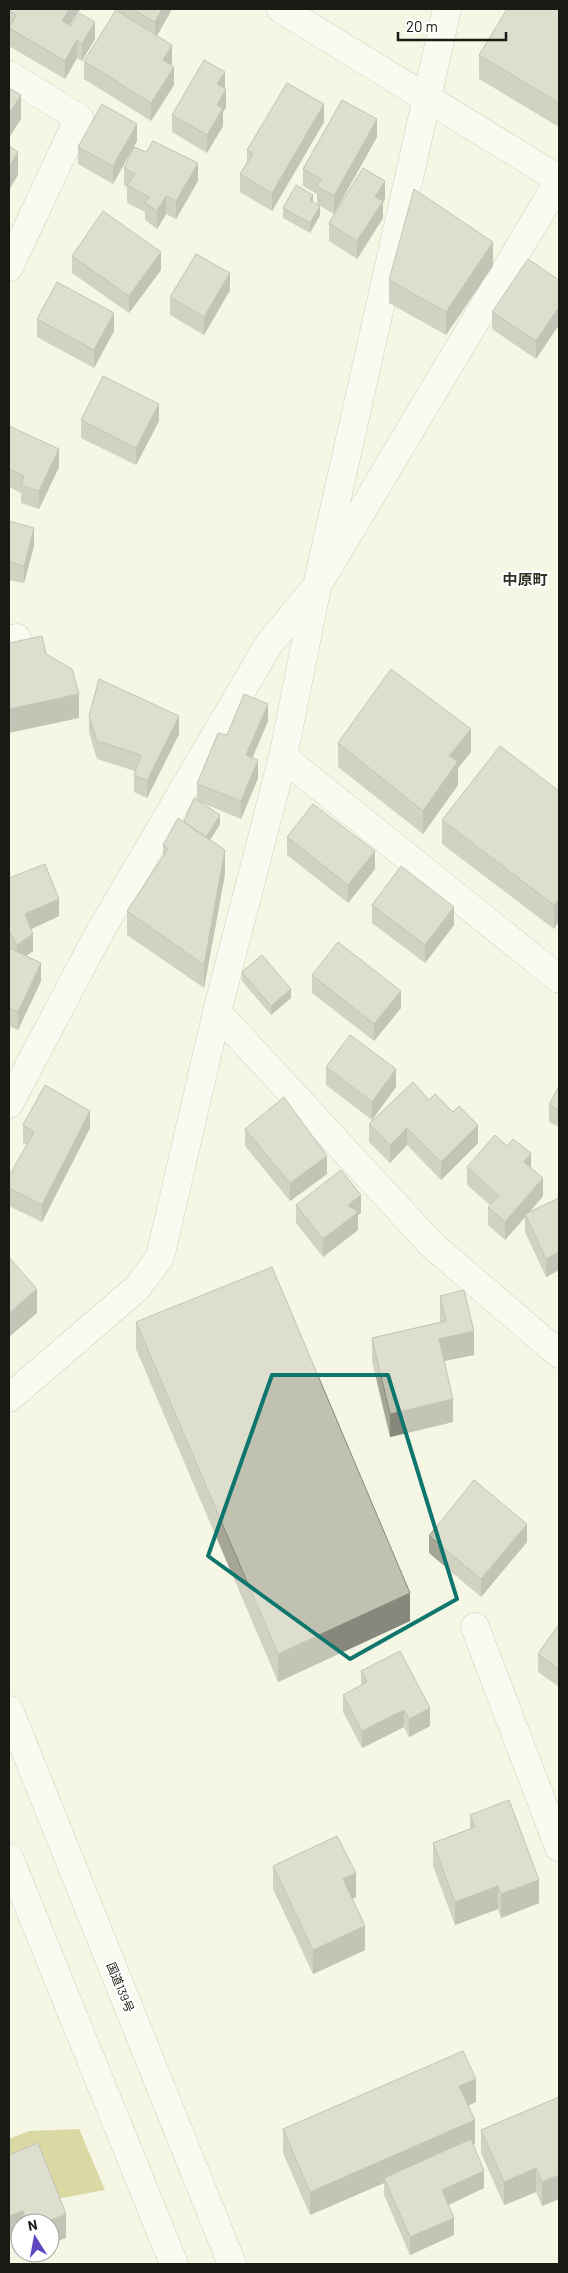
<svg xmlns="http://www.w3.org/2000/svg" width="568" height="2273" viewBox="0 0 568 2273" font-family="Barlow,'Noto Sans JP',sans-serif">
  <rect width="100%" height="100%" fill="#f5f5e5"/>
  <path fill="#b8b452" d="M79,2129L105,2190L51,2200L9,2166V2139L29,2131Z"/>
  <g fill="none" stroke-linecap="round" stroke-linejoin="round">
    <defs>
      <path id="street" d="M9,75L79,118L9,267
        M9,640L17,638
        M283,757L559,979
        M217,1012L432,1245L559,1354
        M9,1104L97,937L269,644L317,586L559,181
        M9,1398L137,1288L160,1257L217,1012L283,757L317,586L447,9
        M475,1627L559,1847"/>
      <path id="secondary" d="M281,9L559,179"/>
      <path id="highway" d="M9,1710L232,2264
        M9,1858L174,2264"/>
    </defs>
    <use href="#street" stroke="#a1a192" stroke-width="29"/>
    <use href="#secondary" stroke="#a1a192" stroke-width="29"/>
    <use href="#highway" stroke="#a1a192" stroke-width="29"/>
    <use href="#street" stroke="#fff" stroke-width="28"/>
    <use href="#secondary" stroke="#fff" stroke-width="28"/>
    <use href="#highway" stroke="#fff" stroke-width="28"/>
  </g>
  <path fill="#a6a698" d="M9,9H80L70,25L95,39L82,61L77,58L65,79L9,46Z
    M119,9H172L157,36L172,63L171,65L174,85L151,121L84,79V61L119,12Z
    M559,9V127L479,79V55Z
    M225,89L226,107L223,112V126L207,153L172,132V115Z
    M324,122L272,211L240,192V174L247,162V150Z
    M377,137L334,214L317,204V194L303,186V169Z
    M137,141L113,184L78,164V147Z
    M124,168L198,181L176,219L166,214L157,229L145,220V212L127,203V187L124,185Z
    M385,199L383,203V218L357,259L329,241V223Z
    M313,202L320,215L310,233L283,218V208Z
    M72,256L161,270L129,313L72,273Z
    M493,266L446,335L389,303V280Z
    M559,280L536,359L492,329V312Z
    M230,290L204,335L170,315V297Z
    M37,319L114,331L94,368L37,337Z
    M81,420L159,421L136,465L81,438Z
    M9,426L59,467L39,509L21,503V493L9,487Z
    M9,521L34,546L24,583L9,580Z
    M89,716L179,734L147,798L134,792V775L135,771L97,759L89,733Z
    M268,721L252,758L258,778L241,819L200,802L220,824L210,840L225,874L204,988L127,935V911L163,856V845L184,822L197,801V784L227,735Z
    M338,743L471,752L458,768V785L423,834L338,767Z
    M559,791L554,929L442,844V820Z
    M287,837L375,869L348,903L287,855Z
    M9,878L59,916L31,929L33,951L26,956L41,981L18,1030L9,1026Z
    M372,905L454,925L425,963L372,923Z
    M242,972L291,998L271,1015L242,981Z
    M312,975L401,1008L374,1041L312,993Z
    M326,1067L396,1087L372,1120L326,1085Z
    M559,1086V1127L549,1122V1105Z
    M429,1100L478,1143L441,1180L407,1145L390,1163L369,1142V1124Z
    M23,1125L90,1128L42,1222L9,1206V1176L27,1145L23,1143Z
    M245,1129L327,1174L290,1201L245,1146Z
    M467,1167L531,1168L543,1196L529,1212L559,1198V1270L546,1277L525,1232V1217L505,1240L488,1225V1207L490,1205L467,1185Z
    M296,1205L361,1213L358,1215V1230L323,1257L296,1223Z
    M440,1296L474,1355L444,1361L453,1422L390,1437L372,1361V1338L440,1322Z
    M136,1322L410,1621L278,1682L136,1349Z
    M429,1536L527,1542L481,1597L429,1553Z
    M559,1624V1687L538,1672V1654Z
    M361,1671L430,1726L409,1737L404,1727L362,1748L343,1712V1695L361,1685Z
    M470,1815L539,1903L501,1918L498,1909L455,1925L433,1866V1843L470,1829Z
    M273,1866L356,1897L352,1899L365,1950L313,1974L273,1889Z
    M559,2097V2199L542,2206L536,2192L504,2205L481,2153V2130Z
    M476,2102L468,2106L475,2143L473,2144L484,2188L448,2205L454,2235L410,2255L384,2195V2183L310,2215L283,2153V2129Z
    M9,2155L66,2238L50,2223H20V2235L9,2240Z"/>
  <path fill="#87877c" d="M69,9H80L62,38V21Z
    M162,9H172L155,39V22Z
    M95,22V39L82,61V44Z
    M77,40V58L65,79V61Z
    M172,45V63L163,78V60Z
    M174,67V85L151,121V103Z
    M225,72V90L217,84Z
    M226,89V107L223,112V126L207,153V135L217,105Z
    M21,95V119L9,138V114Z
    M324,104V122L272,211V193Z
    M377,119V137L334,214V196Z
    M137,124V141L113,184V166Z
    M18,152V175L9,190V167Z
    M198,163V181L176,219V201Z
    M385,181V199L383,203V218L357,259V241L375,197Z
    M313,195V204L310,200Z
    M166,196V214L157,229V211Z
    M320,206V215L310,233V223Z
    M493,242V266L446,335V312Z
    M161,252V270L129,313V296Z
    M230,273V290L204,335V317Z
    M559,307V325L536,359V341Z
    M114,313V331L94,368V350Z
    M159,404V421L136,465V448Z
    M59,449V467L39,509V491Z
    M34,528V546L24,583V566Z
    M79,694V718L9,733V709Z
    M268,704V721L246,773V755Z
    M179,716V734L147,798V781Z
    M471,729V752L458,768V785L423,834V811L449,756Z
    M258,760V778L241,819V801Z
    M220,815V824L206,847V838Z
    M225,850V874L204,988V965Z
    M375,851V869L348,903V885Z
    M559,898V921L554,929V905Z
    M59,899V916L25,932V914Z
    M454,907V925L425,963V945Z
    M33,934V951L17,962V945Z
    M41,963V981L18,1030V1012Z
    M291,989V998L271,1015V1006Z
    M401,991V1008L374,1041V1024Z
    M396,1069V1087L372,1120V1102Z
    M90,1111V1128L42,1222V1205Z
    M478,1125V1143L441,1180V1162Z
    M407,1128V1145L390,1163V1145Z
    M531,1153V1171L524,1162Z
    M327,1156V1174L290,1201V1183Z
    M543,1178V1196L526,1216L525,1214V1217L505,1240V1222Z
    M361,1195V1213L358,1215V1230L323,1257V1239L348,1205Z
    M559,1252V1270L546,1277V1259Z
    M37,1289V1313L9,1337V1313Z
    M474,1331V1355L439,1362V1339Z
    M453,1399V1422L390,1437V1414Z
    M527,1524V1542L481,1597V1579Z
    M410,1593V1621L278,1682V1654Z
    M430,1708V1726L409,1737V1719Z
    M404,1710V1727L362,1748V1731Z
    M356,1873V1897L343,1903V1879Z
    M539,1880V1903L501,1918V1894Z
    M498,1886V1909L455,1925V1902Z
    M365,1926V1950L313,1974V1950Z
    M476,2079V2102L459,2109V2086Z
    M475,2120V2143L386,2182L384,2178V2183L310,2215V2192Z
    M536,2168V2192L504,2205V2182Z
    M484,2171V2188L442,2208V2190Z
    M559,2175V2199L542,2206V2182Z
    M23,2211V2223H20V2235L9,2240V2216Z
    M66,2214V2238L50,2244V2223H43Z
    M454,2218V2235L410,2255V2237Z"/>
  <path fill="#c1c1b1" stroke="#87877c" d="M9,9H69L62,21L71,26L79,13L95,22L82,44L77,40L65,61L9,28L16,15L9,11Z
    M132,9H162L155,22Z
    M507,9H559V103L479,55Z
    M116,10L172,45L163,60L174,67L151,103L84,61Z
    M204,60L225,72L217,84L226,89L217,105L223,108L207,135L172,115Z
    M287,83L324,104L272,193L240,174L253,154L247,150Z
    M9,88L21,95L9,114Z
    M342,100L377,119L334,196L317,186L321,179L303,169Z
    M102,104L137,124L113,166L78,147Z
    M153,141L198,163L176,201L166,196L157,211L145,203L149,197L127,185L135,174L124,168L134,147L146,152Z
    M9,146L18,152L9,167Z
    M363,168L385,181L375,197L383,201L357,241L329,223Z
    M296,185L313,195L310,200L320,206L310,223L283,208Z
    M414,189L493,242L446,312L389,280Z
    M103,211L161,252L129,296L72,256Z
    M196,254L230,273L204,317L170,297Z
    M528,259L559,280V307L536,341L492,312Z
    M57,282L114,313L94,350L37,319Z
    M103,376L159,404L136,448L81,420Z
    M9,426L59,449L39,491L21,485L24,476L9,469Z
    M9,521L34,528L24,566L9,562V551L10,545L9,544Z
    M42,636L46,654L72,669L79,694L9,709V643Z
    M391,669L471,729L449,756L458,761L423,811L338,743Z
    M99,679L179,716L147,781L134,775L141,755L97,741L89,716Z
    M244,694L268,704L246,755L258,760L241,801L197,784L218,733L227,735Z
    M500,746L559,791V898L554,905L442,820Z
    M194,798L220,815L206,837L184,822Z
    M313,804L375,851L348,885L287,837Z
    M178,818L225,850L204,965L127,911L168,849L163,845Z
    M45,864L59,899L25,914L33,934L17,945L9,931V878Z
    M401,866L454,907L425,945L372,905Z
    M338,942L401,991L374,1024L312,975Z
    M9,948L41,963L18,1012L9,1008Z
    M262,955L291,989L271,1006L242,972Z
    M350,1035L396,1069L372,1102L326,1067Z
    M413,1082L429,1100L435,1094L453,1112L459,1106L478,1125L441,1162L407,1128L390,1145L369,1124Z
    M45,1085L90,1111L42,1205L9,1188V1176L34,1132L23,1125Z
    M559,1086V1110L549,1105Z
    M284,1097L327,1156L290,1183L245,1129Z
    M495,1135L507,1146L513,1139L531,1153L524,1162L543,1178L505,1222L488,1207L499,1196L467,1167Z
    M341,1170L361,1195L348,1205L358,1212L323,1239L296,1205Z
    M559,1198V1252L546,1259L525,1214Z
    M9,1257L37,1289L9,1313Z
    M272,1267L410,1593L278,1654L136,1322Z
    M464,1290L474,1331L439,1339L453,1399L390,1414L372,1338L446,1321L440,1296Z
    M474,1480L527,1524L481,1579L429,1536Z
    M559,1624V1669L538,1654Z
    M400,1651L430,1708L409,1719L404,1710L362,1731L343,1695L367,1682L361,1671Z
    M509,1800L539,1880L501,1894L498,1886L455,1902L433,1843L475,1827L470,1815Z
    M337,1836L356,1873L343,1879L365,1926L313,1950L273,1866Z
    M463,2051L476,2079L459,2086L475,2120L310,2192L283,2129Z
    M559,2097V2175L542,2182L536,2168L504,2182L481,2130Z
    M471,2139L484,2171L442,2190L454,2218L410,2237L384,2178Z
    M38,2143L66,2214L43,2223H27L23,2211L9,2216V2155Z"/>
  <path d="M0 0H568V2273H0ZM272,1375H388L457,1599L350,1659L208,1556Z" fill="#f5f5e5" fill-opacity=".55" fill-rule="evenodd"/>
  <path fill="none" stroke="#0f766e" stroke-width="4" stroke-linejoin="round" d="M272,1375H388L457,1599L350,1659L208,1556Z"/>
  <g text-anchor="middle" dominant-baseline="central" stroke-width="4.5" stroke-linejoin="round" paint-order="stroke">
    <g font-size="12" fill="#1a1a14" stroke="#fff">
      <text transform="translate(121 1987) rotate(68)">国道139号</text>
    </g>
    <g font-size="15" font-weight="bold" fill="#2f2f22" stroke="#fff">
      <text x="525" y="579">中原町</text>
    </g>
  </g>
  <rect width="568" height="2273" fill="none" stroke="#1a1a14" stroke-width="20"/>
  <g transform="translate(35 2238) rotate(349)"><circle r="24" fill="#ffffff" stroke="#a3a3a1"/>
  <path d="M0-4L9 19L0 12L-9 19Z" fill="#5e47c0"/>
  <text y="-8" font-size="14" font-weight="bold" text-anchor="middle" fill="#1a1a14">N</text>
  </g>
  <path d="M398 32v8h108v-8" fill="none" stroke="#1a1a14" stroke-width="2.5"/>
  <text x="406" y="32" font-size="15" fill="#1a1a14" stroke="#ffffff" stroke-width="4" paint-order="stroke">20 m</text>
</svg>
